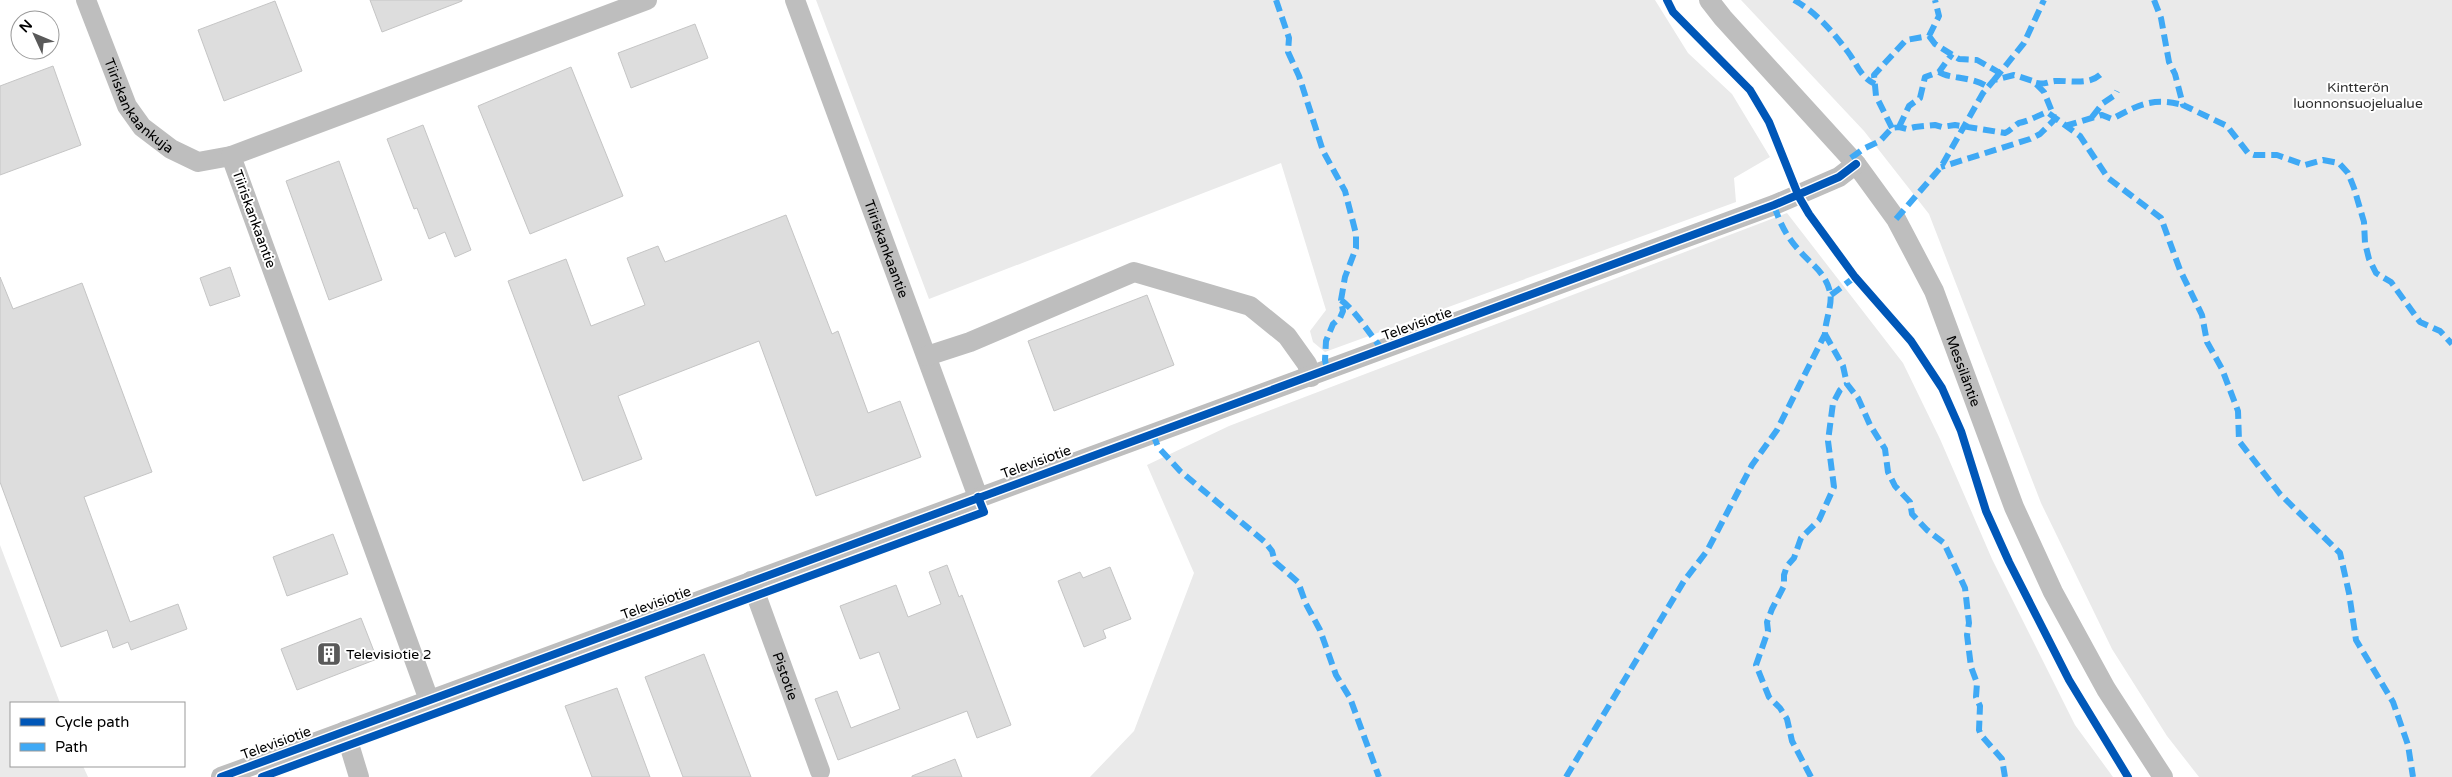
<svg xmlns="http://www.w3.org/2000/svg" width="2452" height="777" viewBox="0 0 2452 777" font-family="'Varela Round',sans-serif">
  <rect width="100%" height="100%" fill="#fff"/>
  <path fill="#eaeaea" d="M816,0H1655L1688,53L1732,94L1770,157L1734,178L1736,202L1325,352L1313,342L1310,331L1326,310L1281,163L929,299Z
    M1741,0H2452V777H2199L2167,736L2112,649L2041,503L1929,214L1864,131Z
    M1787,213L1903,363L1940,439L1992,559L2075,725L2113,777H1090L1134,731L1194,573L1147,465L1229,426Z
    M0,545L60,703H11V766H83L88,777H0Z"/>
  <path fill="#ddd" stroke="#c5c5c5" d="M370,0H462V1L382,32Z
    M275,1L302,71L224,101L198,30Z
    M695,24L708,58L631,88L618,53Z
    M53,66L81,145L0,175V86Z
    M571,67L623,196L530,234L478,106Z
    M423,125L471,250L455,257L445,232L429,239L417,208L414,209L387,139Z
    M339,161L382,280L329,300L286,181Z
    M786,215L832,334L838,331L868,413L900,401L921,457L816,496L759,341L618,396L642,459L583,481L508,281L566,259L591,326L645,305L627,258L658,246L665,262Z
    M230,267L240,296L210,306L200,278Z
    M0,277L13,309L82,283L152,472L84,497L130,622L178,604L187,629L131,650L128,642L113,648L107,630L61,647L0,482Z
    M1147,295L1174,365L1054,411L1028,341Z
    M333,534L348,574L287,596L273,557Z
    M947,565L959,597L962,595L1011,725L977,738L967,711L838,760L815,699L837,691L851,728L900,709L879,652L860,659L840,606L896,585L908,617L941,604L929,572Z
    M1110,567L1131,619L1103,630L1106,638L1084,647L1058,581L1080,572L1083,578Z
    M361,618L377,659L297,690L281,649Z
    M704,654L751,777H683L645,677Z
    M617,688L650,777H592L565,706Z
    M955,759L962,777H912V776Z"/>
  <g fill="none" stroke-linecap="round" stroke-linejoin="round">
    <g stroke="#bebebe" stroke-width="20">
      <path id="s1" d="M86,0L127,106L142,127L171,149L198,162L231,156"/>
      <path id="s2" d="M795,0L978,497"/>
      <path id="s3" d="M1709,0L1723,18L1856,164L1896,219L1934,291L2014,507L2053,592L2106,689L2163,777"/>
      <path d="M927,356L970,342L1134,272L1250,306L1287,336L1307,364L1311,377"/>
      <path id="s4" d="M751,581L820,771"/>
      <path d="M429,700L231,156L647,0"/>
      <path d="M345,731L359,777"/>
      <path d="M221,777L1774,205L1839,177L1856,164"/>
    </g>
    <path stroke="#3fa9f5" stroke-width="6" stroke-dasharray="12 6" stroke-linecap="butt" d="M1276,0L1289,38L1288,52L1299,76L1323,151L1345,191L1356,234V248L1345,277L1341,300L1343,311L1340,318L1333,324L1326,341L1325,360L1327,370
      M1794,0C1817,13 1832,31 1848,52C1857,64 1860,77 1875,84
      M2154,0L2161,18L2169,62L2175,74L2183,105L2227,126L2248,153L2254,155H2277L2305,165L2323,160L2339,163L2348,173L2354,188L2364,222L2365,243L2369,259L2376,273L2391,282L2420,322L2440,331L2452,344
      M1929,36L1935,44L1959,59L1977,60L2000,73
      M1929,36L1939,16L1935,0
      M1939,72C1949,79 1972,76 1988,87
      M1994,80L2024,43L2044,0
      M2036,83C2044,85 2047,82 2055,81C2069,80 2089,86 2101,74
      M2092,117L2103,103L2115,95L2117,91
      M2065,126L2102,115L2112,119C2138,105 2152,97 2183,105
      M1899,127L1909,106L1920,98L1925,77L1939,72L1952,54
      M1892,128L1876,96L1874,75L1906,40L1929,36
      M1851,158L1863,149L1880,141L1892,128L1899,127L1907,129L1915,127L1935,125L1942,127L1955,125L2005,133C2010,131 2015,125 2019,123C2029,121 2037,116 2047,112L2080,136L2108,178L2161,218L2180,270L2202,315L2207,342L2222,369L2238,411L2239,441L2280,494L2340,553L2349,593L2356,640L2393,702L2408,745L2413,777
      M1896,219L1941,167L1983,93L1994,80L2014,75L2033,81L2044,92L2055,119L2040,134L2030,139L1941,167
      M1831,295L1855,277
      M1341,300C1358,313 1368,333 1383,350
      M1825,334L1843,366L1847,384L1858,398L1870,425L1885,449L1888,472L1895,486L1910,502L1912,514L1927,530L1944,543L1965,588L1969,623L1967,635L1971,667L1977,683L1976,697L1980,706L1979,730L1981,735L2002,759L2005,777
      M1153,434L1158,447L1180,471L1265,542L1272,551L1275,562L1298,582L1306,604L1320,630L1336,675L1350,698L1379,777
      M1566,777L1684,581L1707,551L1752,465L1777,430L1825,334C1825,321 1833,304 1830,292C1825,271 1810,264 1798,249C1786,236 1779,221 1774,205
      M1811,777L1792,741L1787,719L1780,708L1769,697L1756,665L1768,631L1767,622L1772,609L1784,586V575L1787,566L1794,558L1801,538L1819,520L1834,487L1828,441L1833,403L1840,390L1847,384"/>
    <defs>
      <path id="cycleway" d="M1667,0L1673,12L1750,90L1769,122L1799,197L1809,214L1855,277L1911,341L1942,388L1961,431L1986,511L2009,562L2069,680L2128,777
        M221,777L1774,205L1839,177L1856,164
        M262,777L984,512L978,497"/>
    </defs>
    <use href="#cycleway" stroke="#fff" stroke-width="11"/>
    <use href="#cycleway" stroke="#0057b8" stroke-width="8"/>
  </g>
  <defs>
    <symbol id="building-square" viewBox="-11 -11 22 22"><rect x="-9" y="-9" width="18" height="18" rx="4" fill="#595959" stroke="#fff"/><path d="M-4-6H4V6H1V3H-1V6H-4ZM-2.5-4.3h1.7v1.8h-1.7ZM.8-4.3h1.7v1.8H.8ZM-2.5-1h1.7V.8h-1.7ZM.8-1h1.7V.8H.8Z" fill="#fff"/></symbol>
  </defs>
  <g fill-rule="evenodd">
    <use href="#building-square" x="315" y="640" width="28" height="28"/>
  </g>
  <g text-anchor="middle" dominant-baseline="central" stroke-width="4" stroke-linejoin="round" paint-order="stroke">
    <g font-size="14" fill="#303030" stroke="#fff">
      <text x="2358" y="87">Kintterön<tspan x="2358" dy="16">luonnonsuojelualue</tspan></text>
    </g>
    <g font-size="14" fill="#000" stroke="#fff">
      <text stroke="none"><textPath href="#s1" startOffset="120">Tiiriskankaankuja</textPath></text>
      <text transform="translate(254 219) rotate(70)">Tiiriskankaantie</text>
      <text stroke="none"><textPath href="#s2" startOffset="265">Tiiriskankaantie</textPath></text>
      <text transform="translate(1417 324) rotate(-20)">Televisiotie</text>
      <text stroke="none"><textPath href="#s3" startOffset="455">Messiläntie</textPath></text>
      <text transform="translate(1036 462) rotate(-20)">Televisiotie</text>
      <text transform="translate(656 603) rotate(-20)">Televisiotie</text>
      <text stroke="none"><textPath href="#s4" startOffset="101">Pistotie</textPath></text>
      <text transform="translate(276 743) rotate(-20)">Televisiotie</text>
    </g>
    <g font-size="14" fill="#000" stroke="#fff" text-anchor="start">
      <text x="346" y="654">Televisiotie 2</text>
    </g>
  </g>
  <rect x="10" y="702" width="175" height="65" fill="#ffffff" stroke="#999999"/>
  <rect x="20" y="718" width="25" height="8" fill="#0057b8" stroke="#999999"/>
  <text x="55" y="727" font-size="15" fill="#000000">Cycle path</text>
  <rect x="20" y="743" width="25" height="8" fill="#3fa9f5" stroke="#999999"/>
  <text x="55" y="752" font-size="15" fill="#000000">Path</text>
  <g transform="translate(35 35) rotate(314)"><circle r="24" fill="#ffffff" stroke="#999999"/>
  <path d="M0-4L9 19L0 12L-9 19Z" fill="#595959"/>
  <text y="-8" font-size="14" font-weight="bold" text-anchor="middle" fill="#000000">N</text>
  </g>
</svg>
